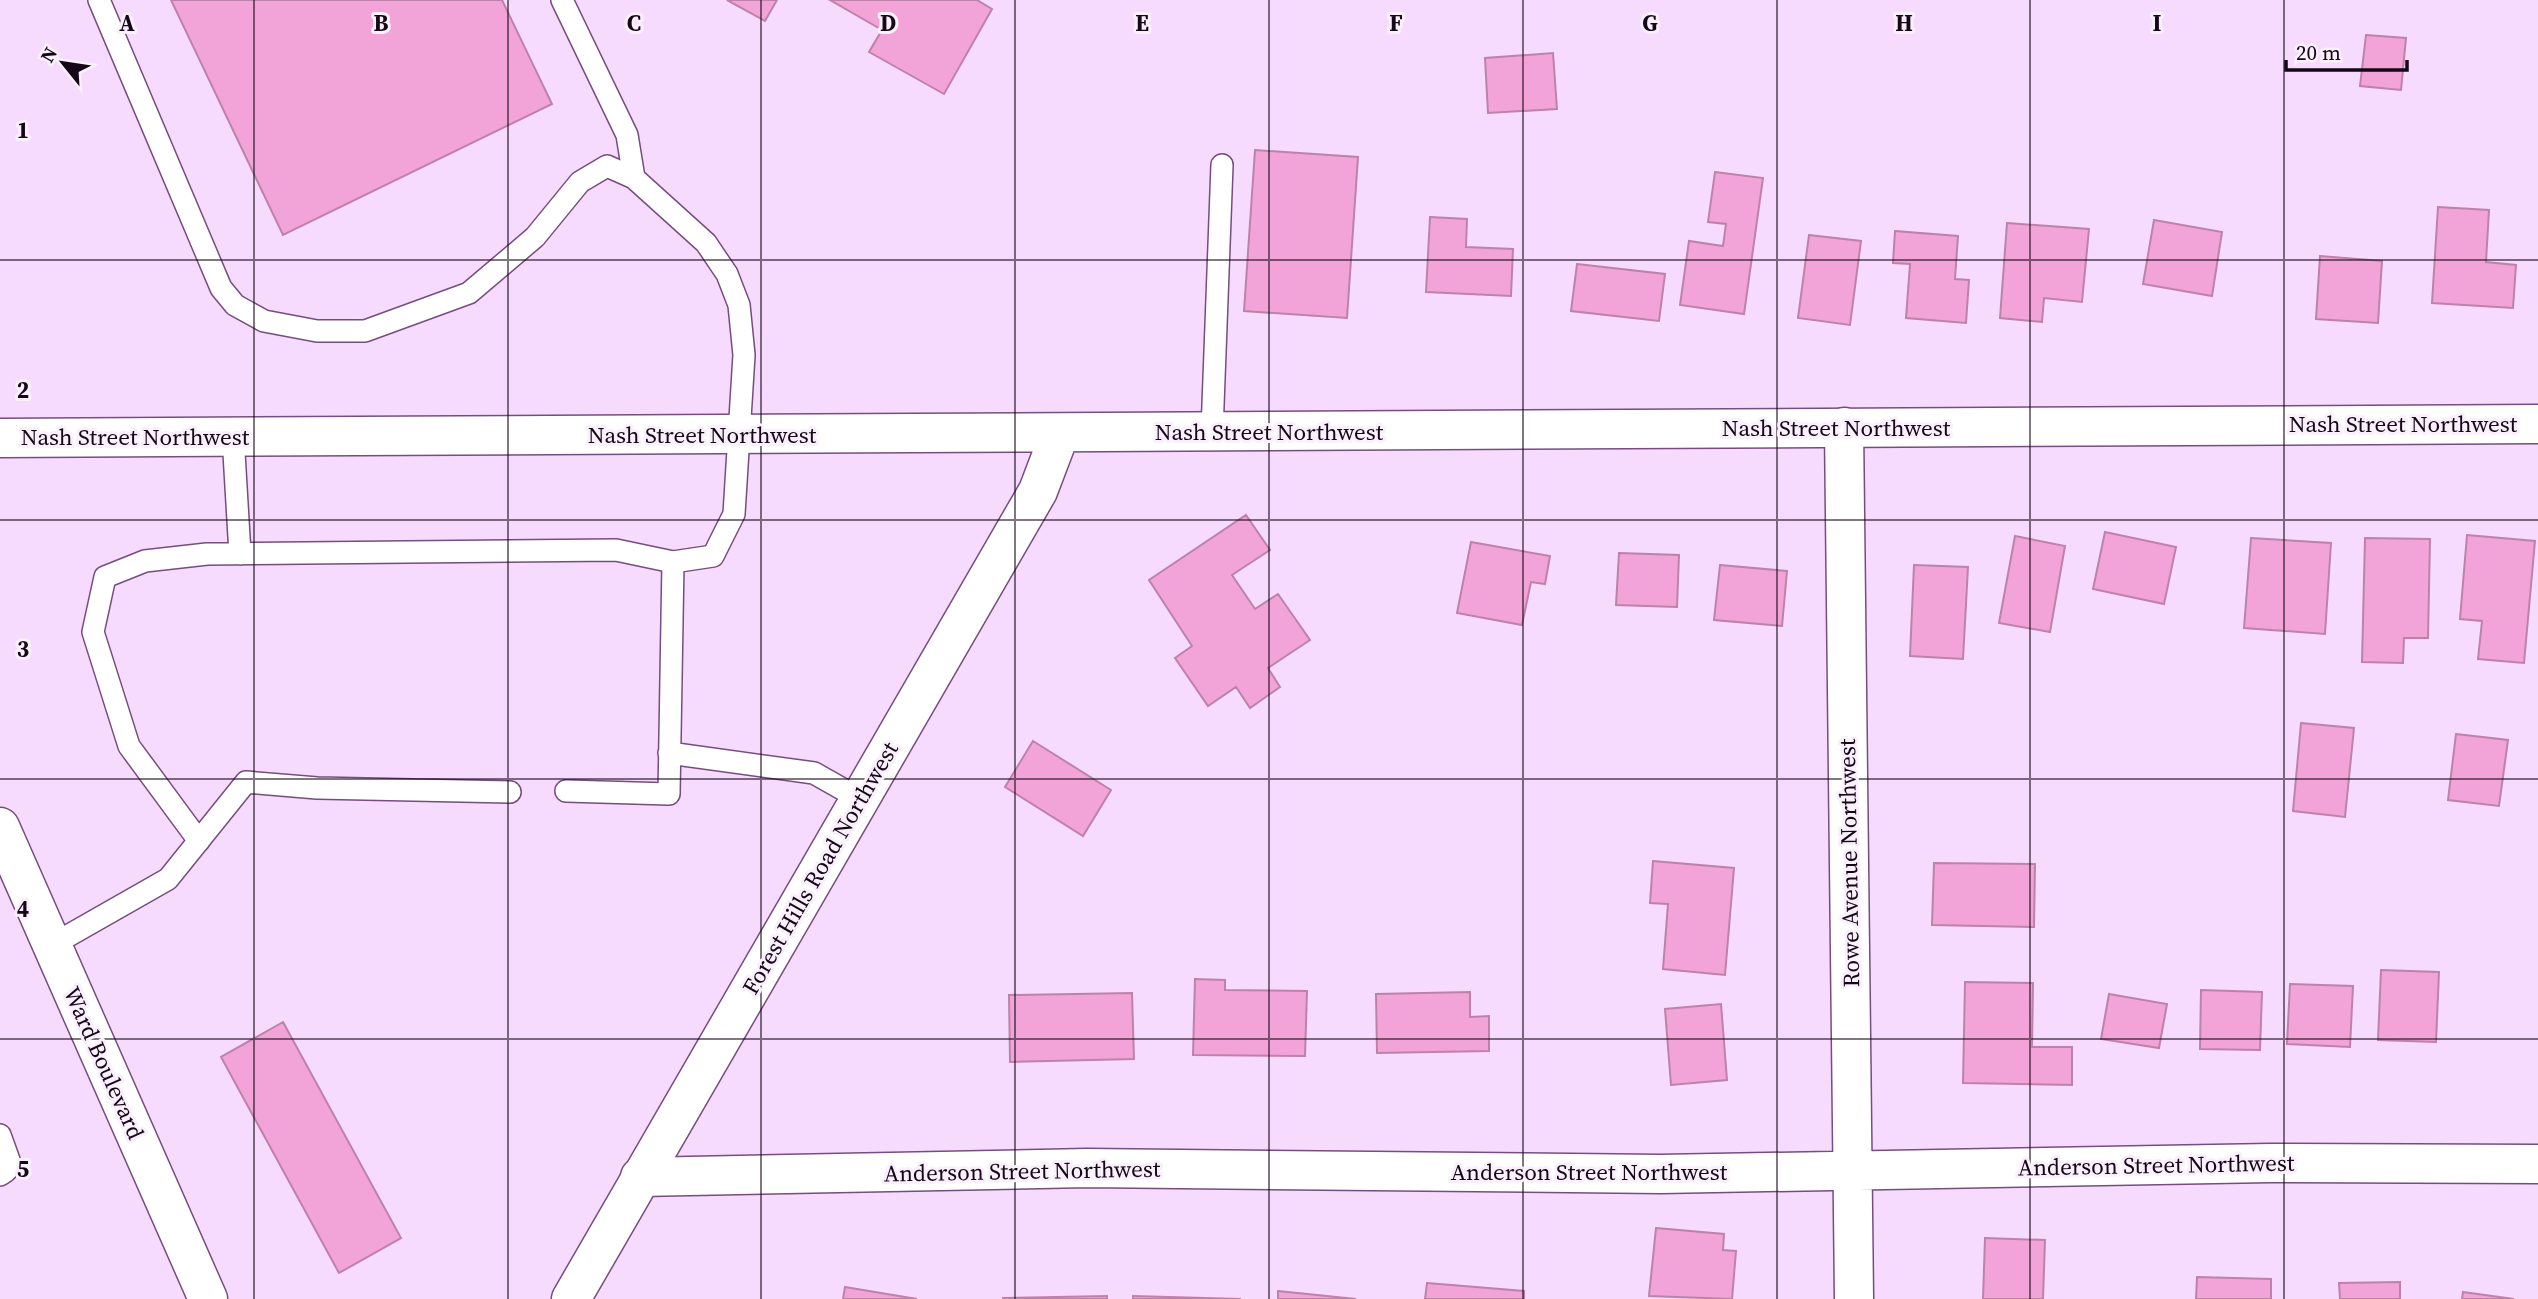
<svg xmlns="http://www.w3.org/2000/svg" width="2538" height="1299" viewBox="0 0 2538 1299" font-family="'Source Serif 4',serif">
  <rect width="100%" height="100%" fill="#f7dbfe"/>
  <path fill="#f2a4d8" stroke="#be82aa" stroke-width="2" d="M171,0H502L552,104L283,235Z
    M727,0H777L765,21Z
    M830,0H977L992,9L944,94L869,52L882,30Z
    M2366,35L2406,38L2401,90L2360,86Z
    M1553,53L1557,109L1488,113L1485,58Z
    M1255,150L1358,157L1347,318L1244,311Z
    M1715,172L1763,178L1744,314L1680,305L1689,241L1723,246L1726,224L1708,222Z
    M2438,207L2489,210L2486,262L2516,265L2513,308L2432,303Z
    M1430,217L1467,219L1466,247L1513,249L1511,296L1426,292Z
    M2154,220L2222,232L2212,296L2143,284Z
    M2007,223L2089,229L2082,302L2044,298L2042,322L2000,318Z
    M1895,231L1958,236L1955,279L1969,280L1966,323L1906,318L1910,264L1893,263Z
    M1809,235L1861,241L1850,325L1798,318Z
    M2320,256L2382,261L2378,323L2316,319Z
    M1577,264L1665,274L1659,321L1571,311Z
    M1246,515L1270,550L1232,575L1255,609L1278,594L1310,640L1268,668L1280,687L1250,708L1236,687L1208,706L1175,658L1192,646L1149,580Z
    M2105,532L2176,547L2164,604L2093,589Z
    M2467,535L2535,541L2524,663L2478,659L2482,621L2460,619Z
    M2015,536L2065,546L2050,632L1999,623Z
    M2251,538L2331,543L2325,634L2244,628Z
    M2365,538L2430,539L2428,638H2404L2403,663L2362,662Z
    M1471,542L1550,556L1545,584L1531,582L1522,625L1457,613Z
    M1619,553L1679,555L1677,607L1616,605Z
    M1720,565L1787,571L1782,626L1714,620Z
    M1914,565L1968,567L1963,659L1910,656Z
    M2301,723L2354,728L2345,817L2293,811Z
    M2456,734L2508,740L2499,806L2448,800Z
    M1033,741L1111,790L1083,836L1005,787Z
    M1653,861L1734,868L1725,975L1663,969L1668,904L1650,903Z
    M1934,863L2035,864L2034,927L1932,925Z
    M2381,970L2439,972L2436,1042L2378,1040Z
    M1195,979L1225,980V990L1307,991L1305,1056L1193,1055Z
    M1965,982L2033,983L2032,1047H2072V1085L1963,1083Z
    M2290,984L2353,986L2350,1047L2287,1044Z
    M2201,990L2262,992L2260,1050L2200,1049Z
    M1470,992V1017L1489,1016V1051L1377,1053L1376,994Z
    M1132,993L1134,1059L1010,1062L1009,995Z
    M2109,994L2167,1004L2159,1048L2101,1039Z
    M1721,1004L1727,1080L1671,1085L1665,1009Z
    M283,1022L401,1238L339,1273L221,1057Z
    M1656,1228L1724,1234L1723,1250L1736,1251L1732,1299L1649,1296Z
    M1985,1238L2045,1240L2043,1299H1983Z
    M2197,1277L2271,1279V1299H2196Z
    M2400,1282V1299H2340L2339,1283Z
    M1427,1283L1524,1291V1299H1425Z
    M845,1287L917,1299H843Z
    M1278,1291L1356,1299H1278Z
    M2463,1292L2514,1299H2462Z
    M1107,1296V1299H1003V1298Z
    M1133,1296L1241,1299H1133Z"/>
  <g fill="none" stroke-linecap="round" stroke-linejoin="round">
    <defs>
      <path id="service" d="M99,0L221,288L235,305L264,321L317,331H365L469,293L535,237L580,182L607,166L634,178L706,243L727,274L739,305L744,355L734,514L713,556L673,562L616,550L207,554L145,561L105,577L93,632L129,746L199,841
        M562,0L627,135L634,178
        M1212,432L1222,165
        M233,436L240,554
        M669,753L814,773L860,799
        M566,791L669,794L673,562
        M52,945L168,879L246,782L317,788L510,792
        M0,1135L9,1160L6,1171L0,1175"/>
      <path id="minor" d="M1844,427L1854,1299
        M640,1177L1087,1168L1661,1174L2270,1163L2538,1164"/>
      <path id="secondary" d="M0,438L2538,424
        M0,827L208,1299
        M571,1299L1038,491L1060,433"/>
    </defs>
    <use href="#service" stroke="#754d7f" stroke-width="24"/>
    <use href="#minor" stroke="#754d7f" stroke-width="41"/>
    <use href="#secondary" stroke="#754d7f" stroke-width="41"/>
    <use href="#service" stroke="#fff" stroke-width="21"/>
    <use href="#minor" stroke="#fff" stroke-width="38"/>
    <use href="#secondary" stroke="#fff" stroke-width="38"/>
  </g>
  <path fill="none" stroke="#150618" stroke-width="2" stroke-opacity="0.55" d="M254,0V1299M508,0V1299M761,0V1299M1015,0V1299M1269,0V1299M1523,0V1299M1777,0V1299M2030,0V1299M2284,0V1299M0,260H2538M0,520H2538M0,779H2538M0,1039H2538"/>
  <g text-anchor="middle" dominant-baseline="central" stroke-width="6" stroke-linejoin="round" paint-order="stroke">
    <g font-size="23" fill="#150618" stroke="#f9f0fc">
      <text x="2403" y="424">Nash Street Northwest</text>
      <text x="1836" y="428">Nash Street Northwest</text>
      <text x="1269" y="432">Nash Street Northwest</text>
      <text x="702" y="435">Nash Street Northwest</text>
      <text x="135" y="437">Nash Street Northwest</text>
      <text transform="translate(1849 863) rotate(-91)">Rowe Avenue Northwest</text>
      <text transform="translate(820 868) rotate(-60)">Forest Hills Road Northwest</text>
      <text transform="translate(104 1063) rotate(66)">Ward Boulevard</text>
      <text transform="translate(2156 1165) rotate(-1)">Anderson Street Northwest</text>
      <text transform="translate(1022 1171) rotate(-1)">Anderson Street Northwest</text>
      <text x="1589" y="1172">Anderson Street Northwest</text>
    </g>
  </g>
  <g font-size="23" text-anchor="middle" font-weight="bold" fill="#150618" stroke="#f9f0fc" stroke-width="6" stroke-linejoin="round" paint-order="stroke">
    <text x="127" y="31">A</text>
    <text x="381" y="31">B</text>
    <text x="634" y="31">C</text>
    <text x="888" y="31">D</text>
    <text x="1142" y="31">E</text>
    <text x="1396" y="31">F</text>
    <text x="1650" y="31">G</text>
    <text x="1904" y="31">H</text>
    <text x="2157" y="31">I</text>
    <text x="23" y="138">1</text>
    <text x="23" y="398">2</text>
    <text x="23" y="657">3</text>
    <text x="23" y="917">4</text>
    <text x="23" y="1177">5</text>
  </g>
  <g transform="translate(63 63) rotate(300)" stroke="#f9f0fc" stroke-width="5" paint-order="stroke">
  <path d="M0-5L12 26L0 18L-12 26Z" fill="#150618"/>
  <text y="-10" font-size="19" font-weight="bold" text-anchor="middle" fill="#150618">N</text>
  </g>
  <path d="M2286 60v10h121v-10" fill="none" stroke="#150618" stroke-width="3.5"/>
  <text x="2296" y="60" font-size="21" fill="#150618" stroke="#f9f0fc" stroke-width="5" paint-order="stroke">20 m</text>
</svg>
